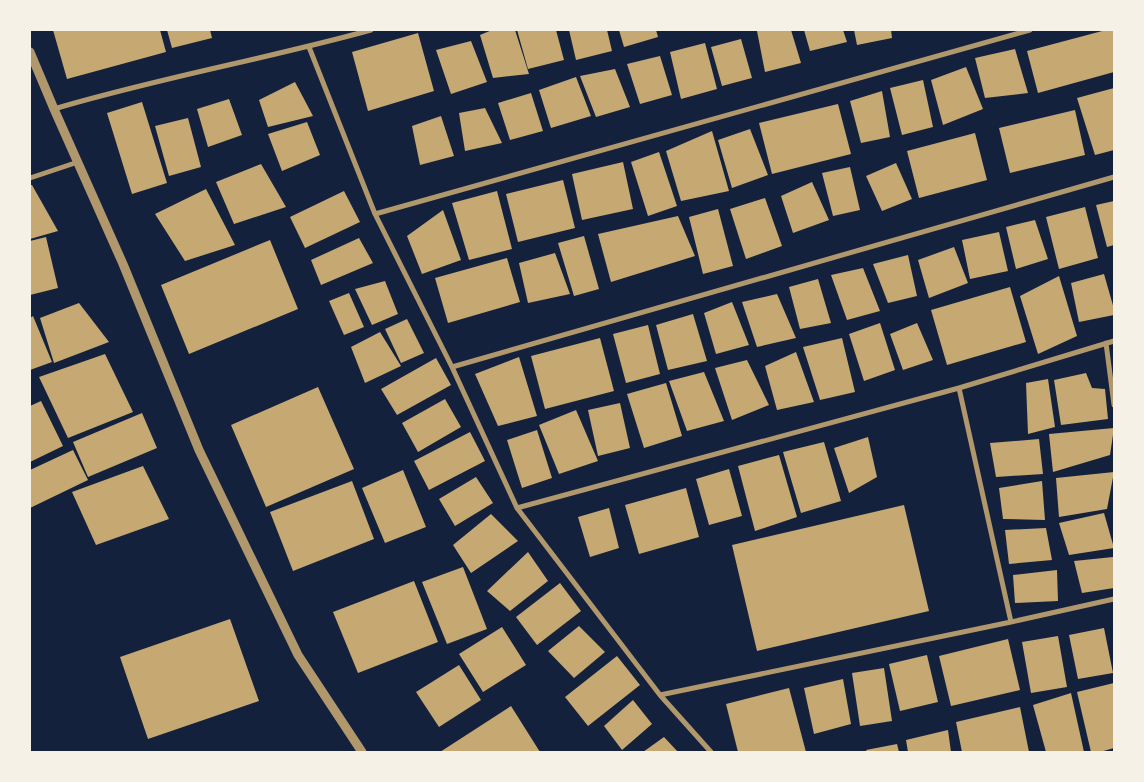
<svg xmlns="http://www.w3.org/2000/svg" width="1144" height="782" viewBox="0 0 1144 782" font-family="Arial,sans-serif">
  <rect width="100%" height="100%" fill="#14213d"/>
  <path fill="#c6a872" d="M53,30H160L166,52L67,79Z
    M167,30H210L212,38L172,48Z
    M492,30H515L529,74L493,78L480,35Z
    M517,30H556L564,60L528,69Z
    M569,30H607L612,51L576,60Z
    M619,30H656L658,37L624,47Z
    M761,30H791L801,63L765,72L757,31Z
    M804,30H843L847,42L810,51Z
    M854,30H891L892,38L857,45Z
    M1106,30H1114V72L1038,93L1027,51Z
    M418,33L434,91L368,111L352,52Z
    M741,39L752,78L722,86L711,47Z
    M471,41L487,82L451,94L436,50Z
    M705,43L717,89L681,99L670,52Z
    M1015,49L1028,93L985,98L975,58Z
    M660,56L672,95L640,104L627,64Z
    M966,67L983,109L943,125L931,80Z
    M615,69L630,107L596,117L580,76Z
    M576,77L591,116L551,128L539,90Z
    M923,80L933,127L902,135L890,88Z
    M295,82L313,116L268,127L259,100Z
    M1114,88V150L1095,155L1077,98Z
    M882,91L890,137L861,143L850,101Z
    M531,93L543,131L510,140L498,103Z
    M229,99L242,135L208,147L197,109Z
    M142,102L167,183L132,194L107,113Z
    M838,104L851,154L772,174L759,123Z
    M485,108L502,143L465,151L459,113Z
    M1075,110L1085,155L1010,173L999,128Z
    M441,116L454,156L420,165L412,126Z
    M188,118L201,167L169,176L155,126Z
    M307,122L320,155L282,171L268,134Z
    M750,129L768,175L732,188L718,140Z
    M712,131L729,191L681,201L666,151Z
    M975,133L987,180L919,198L907,151Z
    M659,152L677,206L648,216L631,162Z
    M623,162L633,209L582,220L572,174Z
    M896,163L912,199L882,211L866,176Z
    M261,164L286,207L234,224L216,182Z
    M850,167L860,210L833,216L822,173Z
    M563,180L575,228L518,242L506,194Z
    M812,182L829,220L793,233L781,196Z
    M30,185H32L58,231L30,239Z
    M206,189L235,245L185,261L155,214Z
    M344,191L360,222L305,248L290,217Z
    M497,191L512,249L469,260L452,203Z
    M765,198L782,246L746,259L730,209Z
    M1114,201V245L1107,247L1096,205Z
    M1085,207L1098,258L1059,269L1046,217Z
    M718,209L733,266L703,274L689,217Z
    M443,210L461,260L422,274L407,236Z
    M678,216L695,256L611,282L598,234Z
    M1035,220L1048,259L1016,269L1006,227Z
    M999,232L1008,271L970,279L962,240Z
    M584,236L599,289L574,296L558,243Z
    M46,237L58,288L30,295V241Z
    M359,238L373,263L321,285L311,260Z
    M270,240L298,309L189,354L161,285Z
    M954,247L968,283L929,298L918,260Z
    M555,253L570,294L528,303L519,263Z
    M908,255L917,296L888,303L873,264Z
    M507,258L520,302L448,323L435,278Z
    M863,268L880,311L847,320L831,275Z
    M1104,274L1114,309V315L1079,322L1071,283Z
    M1059,276L1077,336L1038,354L1020,296Z
    M818,279L831,323L800,329L789,287Z
    M385,281L398,314L372,325L355,289Z
    M1010,287L1026,342L947,365L931,310Z
    M349,293L364,327L344,335L329,301Z
    M777,294L796,338L757,347L742,302Z
    M732,302L749,345L716,354L704,313Z
    M79,303L109,342L54,363L40,318Z
    M693,314L707,361L668,370L656,325Z
    M33,316L52,362L30,370V318Z
    M407,319L424,353L401,363L385,329Z
    M880,323L895,370L864,381L849,334Z
    M917,323L933,360L903,370L890,334Z
    M648,325L660,374L626,383L613,334Z
    M380,332L401,366L365,383L351,347Z
    M600,338L614,391L545,409L531,356Z
    M842,338L855,392L820,400L803,347Z
    M796,352L814,402L777,410L765,366Z
    M105,354L133,412L68,438L39,377Z
    M519,357L537,416L498,426L475,374Z
    M436,358L451,385L397,415L381,389Z
    M747,360L769,405L732,420L715,368Z
    M704,372L724,421L687,431L669,381Z
    M1086,373L1092,388L1105,389L1108,419L1061,425L1054,380Z
    M1048,379L1055,427L1028,434L1026,383Z
    M666,383L682,436L644,448L627,394Z
    M318,387L354,469L266,507L231,425Z
    M445,399L461,427L418,452L402,423Z
    M41,401L63,446L30,462V406Z
    M620,403L630,448L598,456L588,410Z
    M576,410L598,461L559,474L539,425Z
    M142,413L157,448L88,477L73,442Z
    M1114,428L1110,455L1053,472L1049,434Z
    M537,430L552,478L522,488L507,440Z
    M470,432L485,461L429,490L414,461Z
    M868,437L877,477L849,493L834,448Z
    M1039,439L1043,474L996,477L990,443Z
    M824,442L841,501L801,513L783,452Z
    M73,450L88,480L30,508V470Z
    M779,455L797,517L755,531L738,466Z
    M143,466L169,519L96,545L72,492Z
    M729,469L742,516L709,525L696,479Z
    M403,470L426,527L385,543L362,488Z
    M1114,472L1107,509L1059,517L1056,478Z
    M476,477L493,503L455,526L439,499Z
    M352,481L374,539L293,571L270,512Z
    M1042,481L1045,520L1003,519L999,488Z
    M686,488L699,537L639,554L625,505Z
    M904,505L929,611L757,651L732,545Z
    M609,508L619,548L590,557L578,517Z
    M1104,513L1114,548L1069,555L1059,523Z
    M491,514L518,541L471,573L453,545Z
    M1046,528L1052,560L1009,564L1005,530Z
    M528,552L548,581L510,611L487,591Z
    M1113,557L1114,588L1082,593L1074,561Z
    M463,567L487,629L447,644L422,582Z
    M1057,570L1058,601L1015,603L1013,575Z
    M414,581L438,642L358,673L333,612Z
    M560,583L581,611L537,645L516,617Z
    M230,619L259,701L148,739L120,657Z
    M579,626L605,652L574,678L548,651Z
    M502,627L526,665L483,692L459,654Z
    M1104,628L1113,673L1078,679L1069,635Z
    M1058,636L1067,687L1031,693L1022,642Z
    M1008,639L1020,690L951,706L939,656Z
    M927,655L938,702L900,711L889,664Z
    M617,656L640,685L588,726L565,697Z
    M459,665L481,700L439,727L416,692Z
    M884,668L892,721L860,726L852,673Z
    M843,679L851,724L814,734L804,688Z
    M1114,683V748L1100,752H1091L1077,692Z
    M789,688L806,752H738L726,704Z
    M1071,693L1084,752H1046L1033,705Z
    M633,700L652,724L622,750L604,726Z
    M511,706L540,752H440Z
    M1020,707L1029,752H962L956,722Z
    M948,730L951,752H908L906,740Z
    M664,737L678,752H643Z
    M897,744L899,752H867L866,750Z"/>
  <g fill="none" stroke-linecap="round" stroke-linejoin="round">
    <path stroke="#b1986c" stroke-width="5" d="M309,47L375,214L452,367L517,508L660,695L711,752
      M54,109C158,78 266,59 371,30
      M30,178L78,162
      M375,214L1030,30
      M1106,343L1114,405
      M452,367L1114,177
      M959,388L1011,622
      M517,508L959,388L1114,341
      M660,695L1011,622L1114,599"/>
    <path stroke="#b1986c" stroke-width="9" d="M30,52L54,109L123,264L199,450L298,655L362,752"/>
  </g>
  <rect width="1144" height="782" fill="none" stroke="#f6f1e7" stroke-width="62"/>
</svg>
